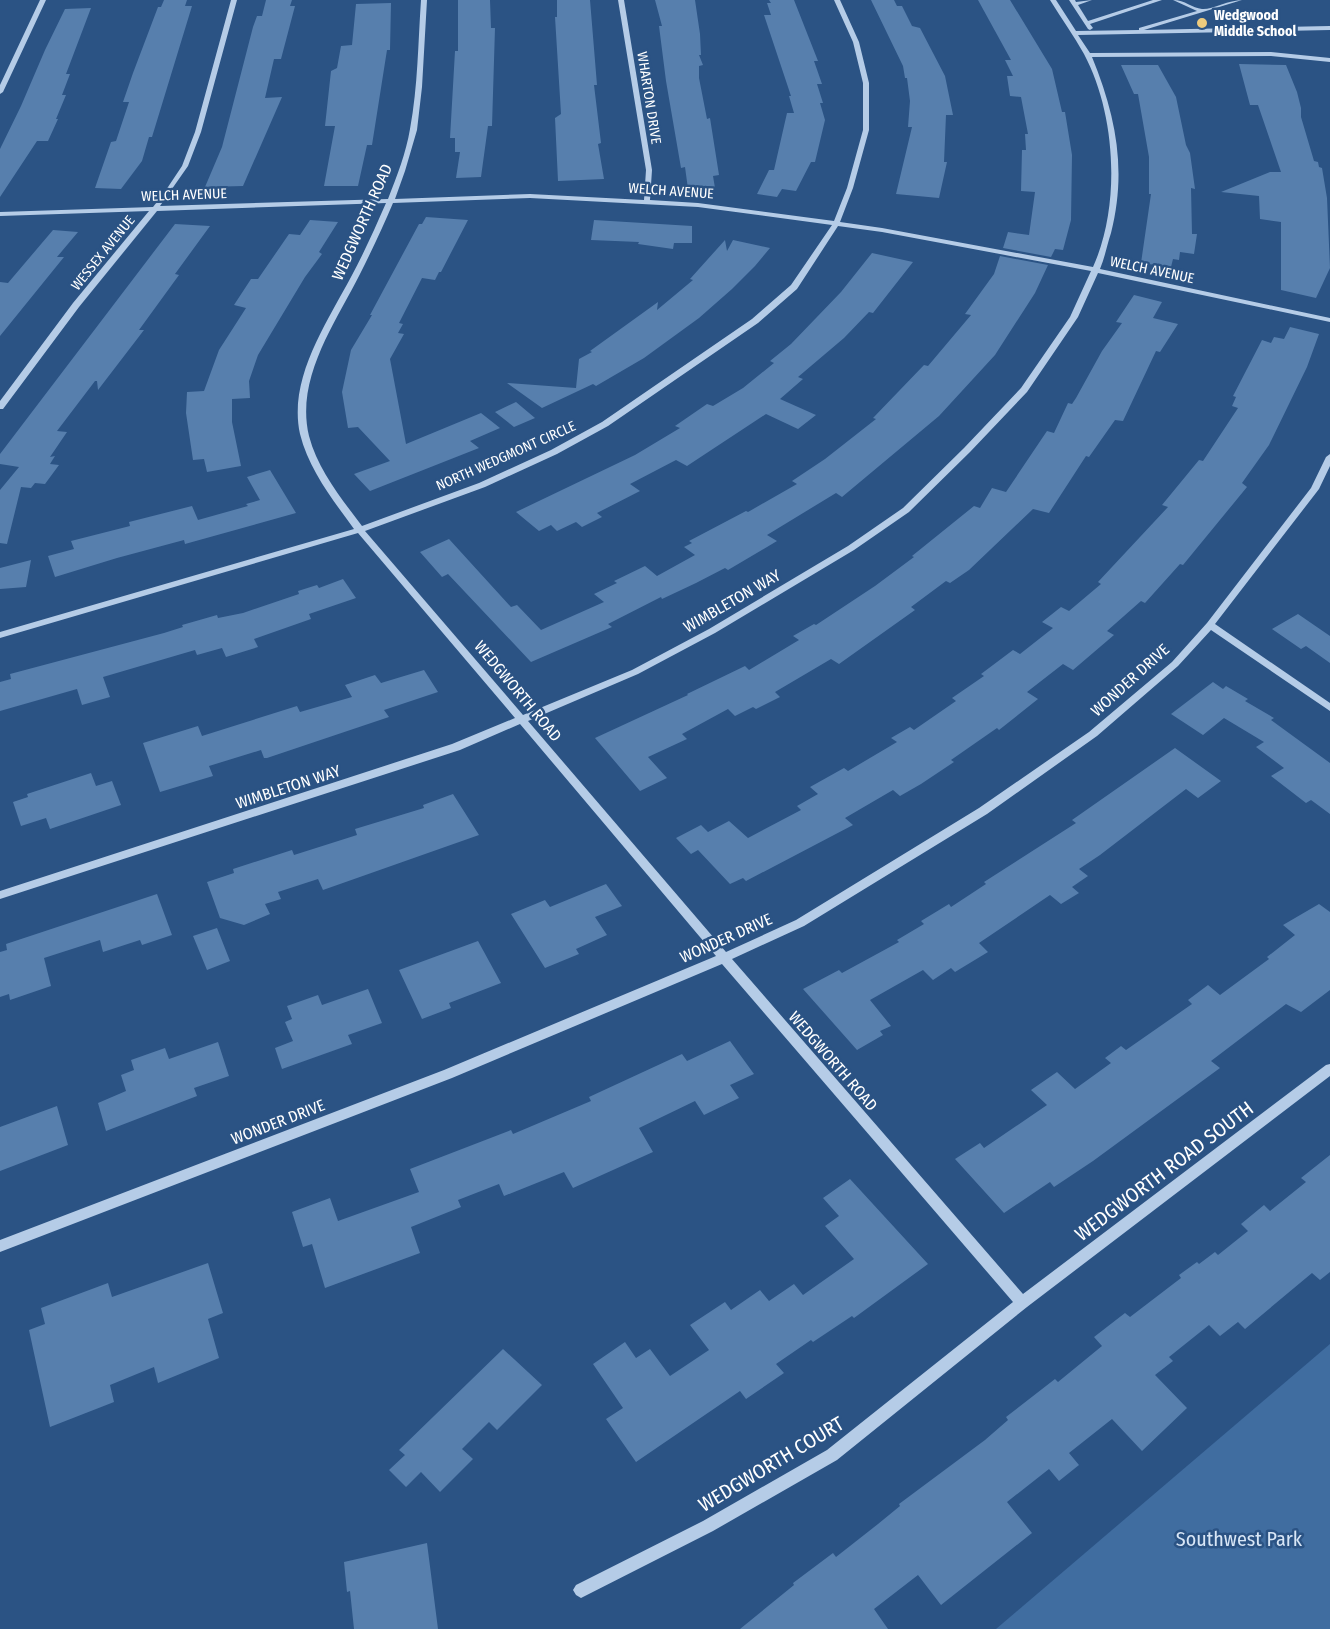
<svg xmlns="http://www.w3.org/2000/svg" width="1330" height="1629" viewBox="0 0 1330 1629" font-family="'Fira Sans Condensed',sans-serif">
  <rect width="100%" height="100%" fill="#2b5384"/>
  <path fill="#406da0" d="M1330,1344V1629H996Z"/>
  <path fill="#577fad" d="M164,0H187L185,6H192L152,137H149L142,161L121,189L95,188L111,142L116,141L129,102H123L133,73L158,7H161Z
    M266,0H292L290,6H295L281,59H274L265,98L282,97L243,186L205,187L222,147L253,27L257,16H262Z
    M458,0H490L491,28H495L492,126H488L481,177L456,178L460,152H455V138H450L455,51H458Z
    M557,0H590L597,85H594L601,143L598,144L604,179L558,181L555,118L561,114L555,17H557Z
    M655,0H695L700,34L701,55H699L703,65L699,66V78L707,119L710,118L719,175L713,176L715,188L688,189L685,167L681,168L666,81L659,26H662Z
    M769,0H794L818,61H814L822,84H817L823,103H820L825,120L815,162H811L796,191L782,189L777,197L757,194L769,170H774L787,113H794L789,96H791L764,15H771L767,3H771Z
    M871,0H894L897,6H902L912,26L920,28L945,76L953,115H946L944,162H947L939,198L896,194L912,127H908L910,101L907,78H905L903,66Z
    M978,0H1010L1052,69L1062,112H1065L1072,155L1071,220L1063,250L1055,249L1051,257L1003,248L1008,232L1029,235L1035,192L1021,191L1022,150H1026L1025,134H1028L1021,97L1010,96L1007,76H1013L1005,60H1011Z
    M391,3L390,50H387L372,145H367L358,186H324L335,126H325L331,71L337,68L341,46L352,45L356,4Z
    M91,8L66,74H70L62,95H66L56,119H58L48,141H37L0,197V149L21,106L45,50L65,9Z
    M1239,64L1286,65L1297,92L1301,108V117L1314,161L1318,162L1319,167L1322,168L1327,198L1330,268L1316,298L1281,290V222L1260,219L1259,196L1221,192L1270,172H1281L1258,105H1250Z
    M1121,65H1158L1176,97L1186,145L1190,153L1195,189L1191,188L1192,234H1197L1194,254L1180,252L1179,260L1173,259L1171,267L1141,263L1151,194H1149V157L1138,94H1134Z
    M426,217L468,220L441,272H439L435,280L422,278L399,323L403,324L398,333L404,334L390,359L406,444L481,413L500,428L470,441L479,448L370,491L354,474L390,461L358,427L348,428L342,392L351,350L372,315H370L419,224H422Z
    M310,220L338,222L319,252L322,254L305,277L258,355L249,381L250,398L232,399V422L241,466L207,472L204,459L193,460L186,413L187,392L204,391L219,350L246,308L234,305L251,279H258L289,234L300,235Z
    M594,220L692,226V243H674L673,249L638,244L639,242L591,240Z
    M175,224L210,226L175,274L179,275L139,330H144L98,390L97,381H95L57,431L67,432L50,457L55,456L50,464L59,465L45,484L35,483L31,488L21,487L7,544L0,543V490L19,467L0,464V454Z
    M53,230L78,232L57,257H64L0,336V282L8,283Z
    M725,240L727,251L733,240L770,248L755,266L732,289L699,318L644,358L596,386L593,384L542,408L507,383L576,388L579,359L592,352L590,351L658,302L657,310L693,280L690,279Z
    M872,253L913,262L873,313L869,312L844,338L798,377L803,379L780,399L816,415L798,429L766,414L687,466L676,460L630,484L640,491L597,513L602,517L582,527L576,522L557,531L551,525L539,531L516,512L635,455L680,428L675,426L707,404L713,406L743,388L774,363L770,361L791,344L841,292Z
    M1000,256L1048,265L1035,293L995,355L939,416L842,497L836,493L767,535L777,541L728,570L725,568L696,583L662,599L661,597L608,624L612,627L531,662L448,574L442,577L420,552L449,539L511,607L517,605L541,630L604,602L594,594L617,583L614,581L645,566L657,576L695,555L684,547L692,543L689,541L746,511L748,512L797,484L792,481L825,459L876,419L873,418L924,365L928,366L971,315L965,314L994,274Z
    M1134,295L1162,302L1153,318L1178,324L1160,352L1156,351L1123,421L1115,420L1089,457L1086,456L1049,513L1033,509L969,570L950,583L946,581L911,607L915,610L839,664L831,659L775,692L780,697L756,709L753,707L735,716L728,709L682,734L687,739L648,757L667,778L640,791L595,738L688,695L687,694L745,666L749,670L799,640L793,636L814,624L816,625L875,586L914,557L912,556L974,506L980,508L992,488L1006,492L1047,431L1054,433L1068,403L1072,404L1076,398L1102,351L1122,323L1116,322Z
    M1290,327L1319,334L1307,367L1269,445L1242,483L1247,487L1183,565L1180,564L1145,603L1141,601L1107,631L1114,635L1073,670L1063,664L1027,692L1038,699L999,730L997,728L951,760L954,762L921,784L900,796L893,790L845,818L853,825L746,881L743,878L730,884L698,850L691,854L676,838L701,825L708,832L729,821L748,838L801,810L797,806L818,794L810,787L844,768L848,771L897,742L891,738L910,727L914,730L956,701L952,698L984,676L981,674L1013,650L1020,654L1053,628L1042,622L1061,607L1069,611L1101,584L1098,582L1168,507L1162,505L1199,460L1203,461L1238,408L1232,406L1236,397L1233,396L1262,340L1271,343L1274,337L1284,339Z
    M516,402L535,418L514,427L495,412Z
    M270,470L296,513L185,544L184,540L117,558L55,577L48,556L74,549L71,541L130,526L129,522L192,506L198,520L248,506L246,504L260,500L247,477Z
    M31,560L26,587L0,589V568Z
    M343,579L356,598L309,614L311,619L254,639L258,647L226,657L222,648L197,655L195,650L103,677L110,697L82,705L77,689L0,711V682L11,679L10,674L164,633L183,627L182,625L217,615L218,618L243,613L299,594L298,591L317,585L319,588Z
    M1298,614L1330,636V663L1306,646L1301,649L1272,629Z
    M424,670L438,692L384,710L389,717L267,758H264L261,750L209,766L213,776L160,792L143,743L198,726L202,736L297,706L300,712L352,697L345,685L375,675L381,683Z
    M1213,682L1223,689L1226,686L1248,699L1245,701L1274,718L1271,720L1330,763V814L1311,800L1306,803L1271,776L1284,768L1256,747L1264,742L1224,718L1203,735L1171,714Z
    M1175,748L1221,781L1198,798L1186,789L1100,855L1079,869L1088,876L1072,887L1079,893L1061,904L1050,895L979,943L988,952L955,972L951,968L933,980L923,970L870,1000L891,1026L880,1031L883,1035L857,1050L803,989L839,970L842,973L899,942L897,940L924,924L921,921L949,904L951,907L986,884L984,882L1076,823L1072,820Z
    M91,773L96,786L112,781L121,805L50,829L46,818L21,826L13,802L28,797L27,794Z
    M453,794L479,835L323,890L318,879L278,892L281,899L265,904L270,914L244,925L220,918L207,882L234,873L233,869L292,850L294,855L357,835L355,829L424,808L423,805Z
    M606,884L622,906L595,917L607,935L576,949L579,954L545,968L511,914L545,900L550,907Z
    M157,894L172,935L142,945L140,940L103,952L100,940L44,958L51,986L10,1000L9,994L0,997V952L7,950L6,944Z
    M1319,904L1330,912V990L1301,1012L1286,1004L1211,1061L1220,1068L1093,1161L1054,1187L1050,1182L1004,1213L955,1159L980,1143L984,1148L1047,1105L1031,1090L1057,1072L1075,1089L1111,1063L1105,1058L1121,1046L1126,1050L1192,1004L1188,1000L1208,985L1220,995L1269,959L1267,957L1295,935L1283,925Z
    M217,928L230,961L207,970L193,936Z
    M478,941L501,983L449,1003L451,1008L422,1019L399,970Z
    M368,989L382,1023L348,1035L352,1044L282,1069L275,1048L293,1041L285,1022L292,1019L287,1006L318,995L322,1005Z
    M730,1041L754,1074L730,1085L739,1098L704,1115L695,1101L639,1128L653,1152L573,1188L564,1172L504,1196L499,1184L458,1200L461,1207L411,1227L420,1253L325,1288L312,1244L303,1247L292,1212L330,1198L338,1221L419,1192L410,1169L511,1130L513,1134L591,1101L589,1097L682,1054L687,1061Z
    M218,1042L229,1076L194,1088L197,1096L106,1131L98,1103L126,1091L121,1075L134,1070L131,1060L165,1048L169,1059Z
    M57,1106L68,1145L0,1171V1127Z
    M1330,1155V1272L1320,1280L1312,1273L1245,1329L1238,1322L1220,1336L1209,1325L1169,1357L1173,1361L1155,1375L1187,1408L1142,1451L1112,1419L1069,1453L1079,1465L1059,1481L1049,1469L1007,1502L1032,1533L941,1605L918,1575L874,1609L888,1629H740L794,1585L793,1583L833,1553L836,1557L878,1524L900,1506L899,1504L985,1440L1008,1420L1006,1417L1055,1379L1058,1382L1102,1346L1094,1337L1125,1313L1130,1317L1181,1278L1179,1275L1197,1262L1199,1264L1215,1252L1218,1255L1248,1231L1241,1224L1264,1205L1270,1211L1306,1182L1301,1178Z
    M850,1179L928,1264L854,1318L852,1316L813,1342L811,1340L776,1364L784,1373L746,1399L740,1391L636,1462L606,1419L623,1408L593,1364L625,1342L636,1358L650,1349L670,1376L709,1350L690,1325L725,1302L731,1310L760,1290L769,1301L794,1284L803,1295L854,1259L825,1226L839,1216L823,1198Z
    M208,1263L223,1313L208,1319L219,1358L158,1383L154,1367L110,1385L114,1402L50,1427L29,1330L45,1324L41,1308L108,1283L112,1297Z
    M503,1349L542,1385L497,1430L489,1422L462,1449L473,1459L440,1492L421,1472L406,1487L389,1470L405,1455L399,1450Z
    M427,1543L438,1629H354L350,1591L347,1592L344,1562Z"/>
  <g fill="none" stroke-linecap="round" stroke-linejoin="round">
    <path fill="#b5cce7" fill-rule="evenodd" d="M40,0H46L3,92L0,94V85Z
      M231,0H237L201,132L188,166L160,206L388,199C397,176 406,153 410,129C418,86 418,43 421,0H427L422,87L417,130L405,171L395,199L530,194L644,200L646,170L618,0H624L652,170L650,200L698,203L834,221L847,188L863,130V83L853,42L834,0H840L859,42L869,83V130L853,188L840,222L882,228L1093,267C1121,205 1116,114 1084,54C1074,36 1061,18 1050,0H1056L1076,31L1139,30V28L1197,11L1173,0C1185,0 1192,8 1202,9C1211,10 1229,0 1242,0L1144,30L1330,26V30L1078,35L1090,53L1271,52L1330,58V62L1271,56L1092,57C1116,116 1127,170 1111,233C1107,245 1105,257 1100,269L1330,318V322L1098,273L1078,317L1027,392L970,452L909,512L854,550L715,633L638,674L528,721L726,952L796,920L979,808L1089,732L1172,662L1207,623L1311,488L1326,457L1330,454V466L1319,489L1215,624L1330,703V711L1211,630L1178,666L1097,736L987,814L804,926L732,959L1023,1294L1326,1065L1330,1064V1076L1027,1307L837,1460L713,1531L581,1598L576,1595L573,1590L576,1585L703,1521L827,1450L1013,1302L722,964L452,1078L0,1252V1240L444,1070L716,956L520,724L460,750L0,899V891L452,744L515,718L358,533L0,638V632L354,529C333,500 309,470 300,434C288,379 326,324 351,277C364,253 375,228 386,203L157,211L79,307L3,409H0V401L73,303L149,211L0,216V212L153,207L164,193L182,166L195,132ZM530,198L698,207L832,225L791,285L752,319L602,422L551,450L479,483L362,526C341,498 318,470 309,436C295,378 336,322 360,274C372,250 383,227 393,203ZM838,226L882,232L1091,271L1070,317L1021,388L964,448L903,508L848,546L709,629L632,670L523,715L365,531L485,487L557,454L608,426L758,323L797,289Z
      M1069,0H1075L1076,2L1092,0L1078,5L1088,21L1153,0H1162L1090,24L1093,28L1090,30L1088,29Z"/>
  </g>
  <circle fill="#edcb7d" stroke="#2b5384" stroke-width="2" cx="1202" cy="23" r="6"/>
  <g text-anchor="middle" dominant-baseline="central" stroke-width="5" stroke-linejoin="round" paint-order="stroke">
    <g font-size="14" font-weight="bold" fill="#fff" stroke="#2b5384" text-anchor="start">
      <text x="1214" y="15">Wedgwood<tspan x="1214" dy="16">Middle School</tspan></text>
    </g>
    <g font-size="14" fill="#fff" stroke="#2b5384">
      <text transform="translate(649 98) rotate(81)">WHARTON DRIVE</text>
      <text transform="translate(671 191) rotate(4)">WELCH AVENUE</text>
      <text transform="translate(184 195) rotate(-2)">WELCH AVENUE</text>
      <text transform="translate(103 253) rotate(-51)">WESSEX AVENUE</text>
      <text transform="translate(1152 270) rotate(12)">WELCH AVENUE</text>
      <text transform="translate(506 456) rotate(-24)">NORTH WEDGMONT CIRCLE</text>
    </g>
    <g font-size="16" fill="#fff" stroke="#2b5384">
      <text transform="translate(362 222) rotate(-66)">WEDGWORTH ROAD</text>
      <text transform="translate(732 601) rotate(-30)">WIMBLETON WAY</text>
      <text transform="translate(1130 680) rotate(-42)">WONDER DRIVE</text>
      <text transform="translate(518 691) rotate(50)">WEDGWORTH ROAD</text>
      <text transform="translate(288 787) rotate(-18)">WIMBLETON WAY</text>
      <text transform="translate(726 938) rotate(-24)">WONDER DRIVE</text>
      <text transform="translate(833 1061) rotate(49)">WEDGWORTH ROAD</text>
      <text transform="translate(278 1122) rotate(-21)">WONDER DRIVE</text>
    </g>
    <g font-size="20" fill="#fff" stroke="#2b5384">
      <text transform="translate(1164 1171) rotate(-37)">WEDGWORTH ROAD SOUTH</text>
      <text transform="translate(771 1464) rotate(-31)">WEDGWORTH COURT</text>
    </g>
    <g font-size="20" fill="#d8e6f6" stroke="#2b5384">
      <text x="1239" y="1539">Southwest Park</text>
    </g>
  </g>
</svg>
